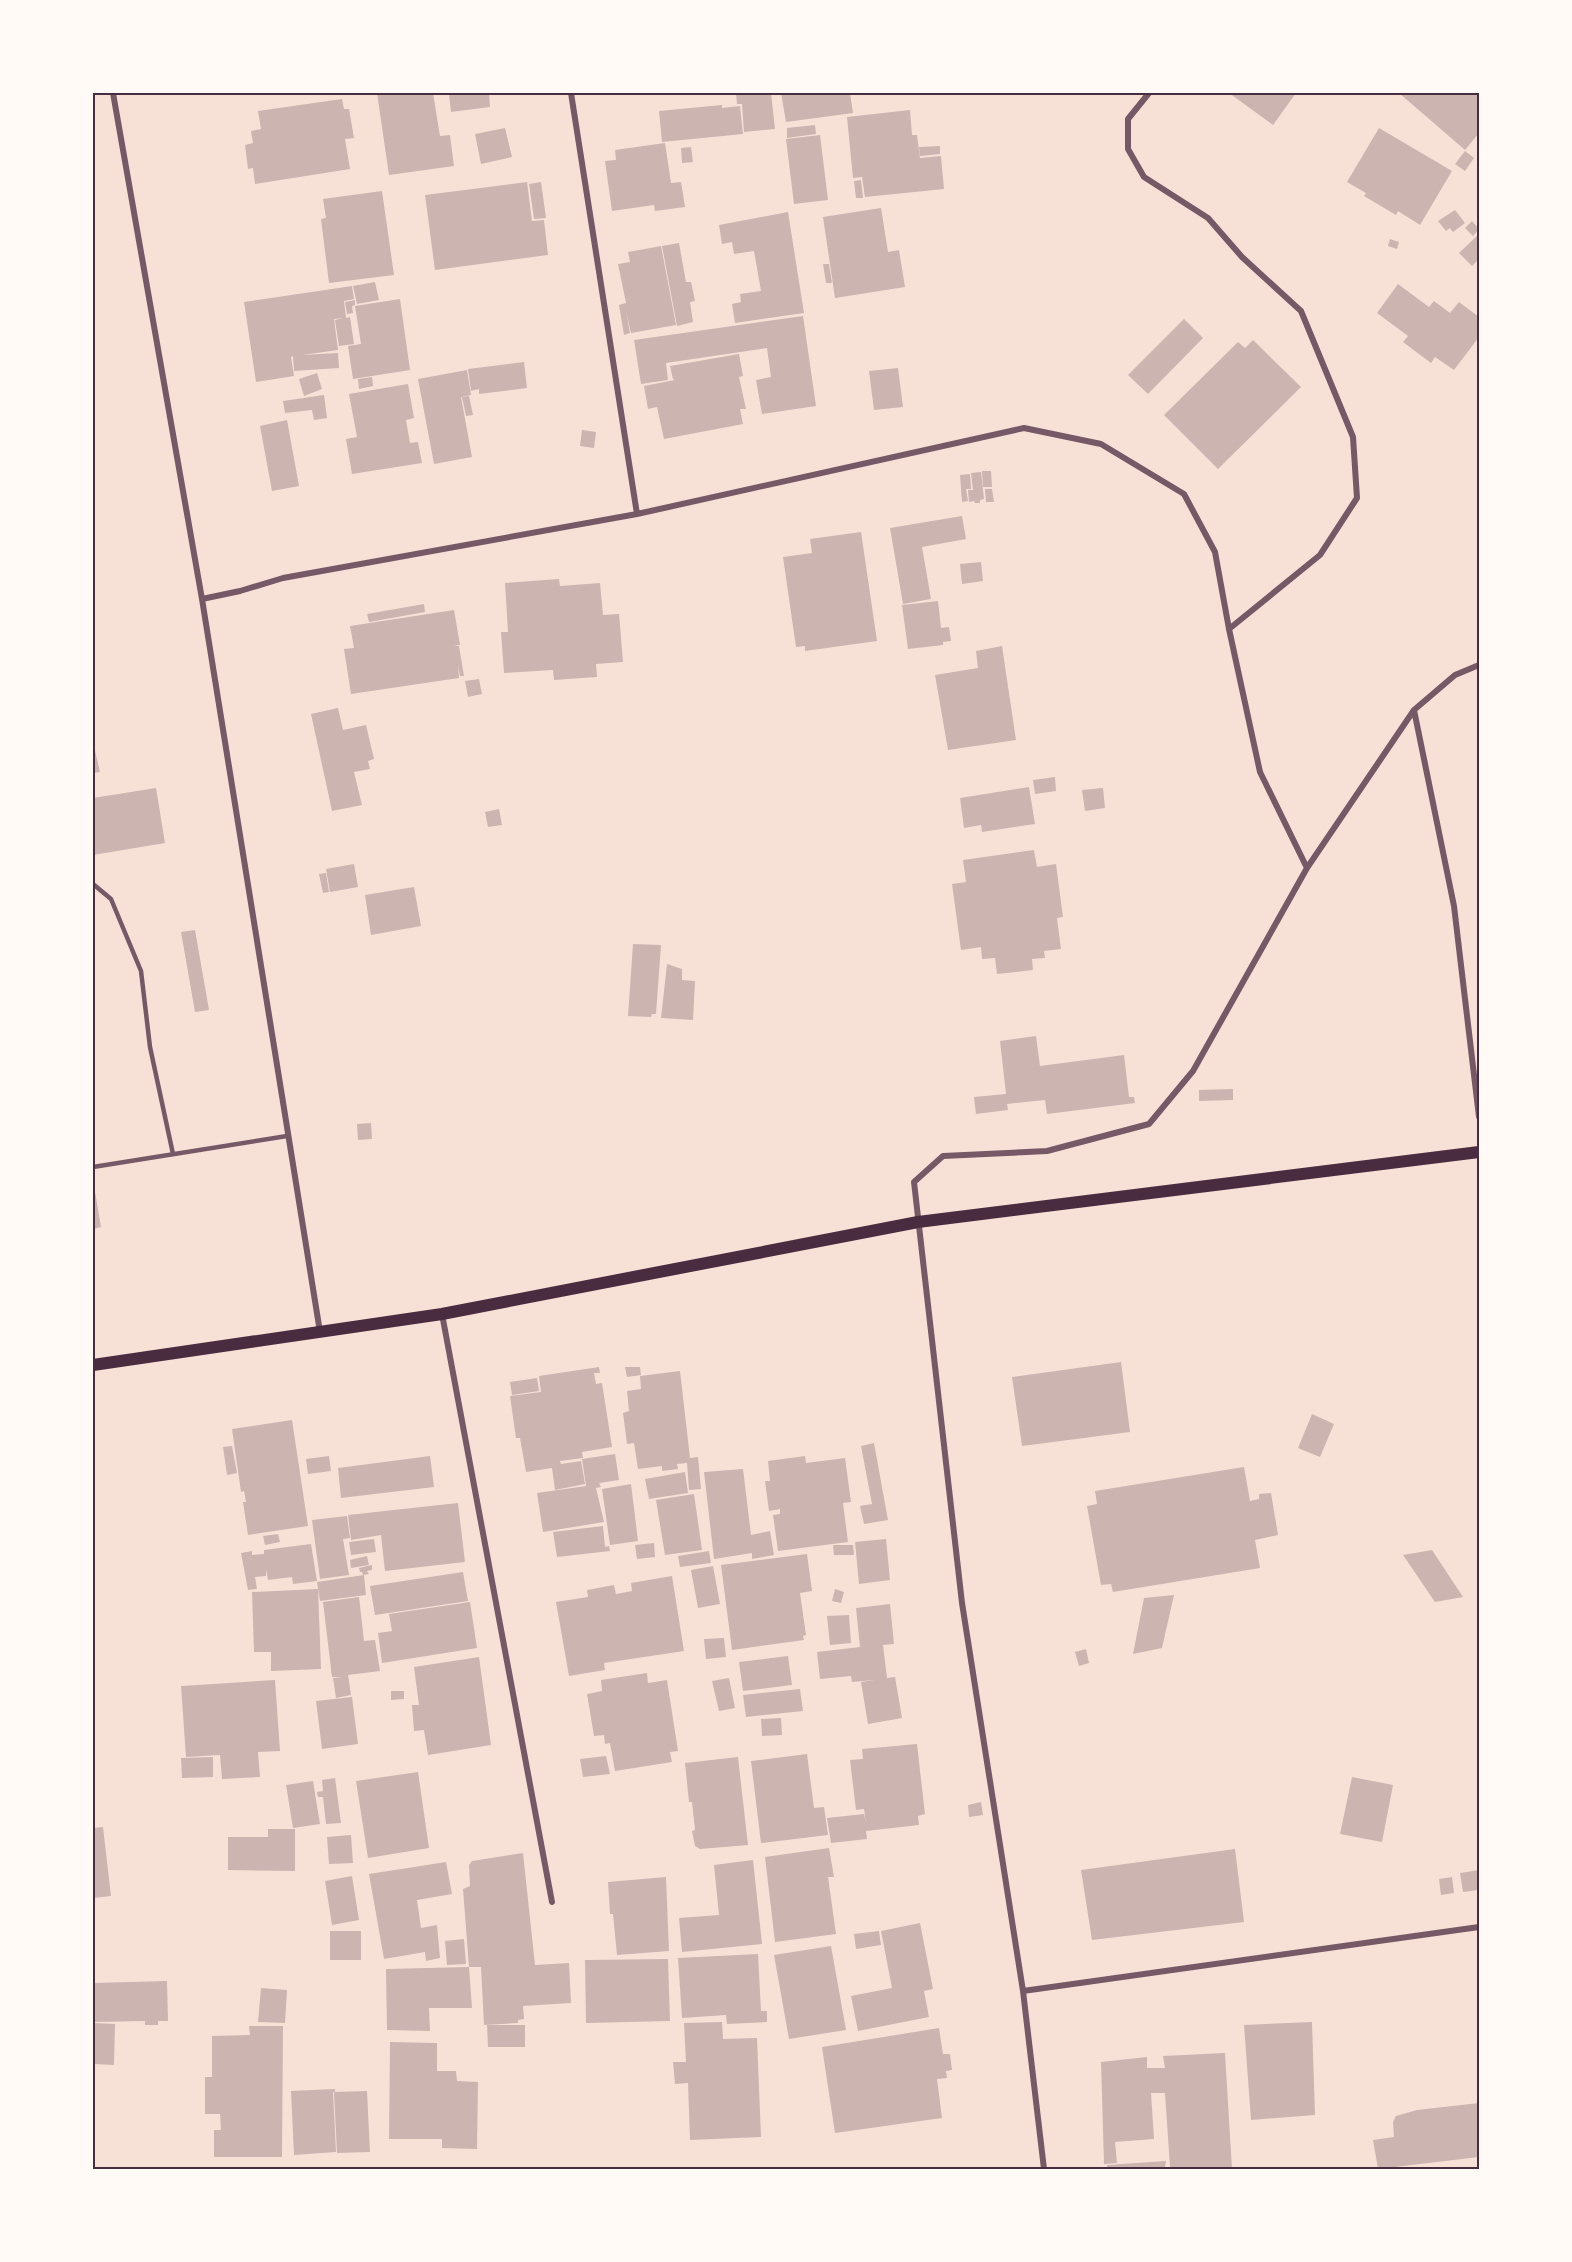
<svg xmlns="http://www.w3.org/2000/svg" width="1572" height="2262" viewBox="0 0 1572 2262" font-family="'Space Grotesk',sans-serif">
  <rect width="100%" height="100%" fill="#f7e1d7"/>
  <path fill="#ccb4b1" d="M377,93H433L440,136L450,135L454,166L389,175Z
    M451,93H489L490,107L451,112L449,95Z
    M736,93H771L775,129L744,132L742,104H737Z
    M781,93H850L853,113L786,122Z
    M1229,93H1296L1273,125Z
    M1399,93H1479V133L1465,150Z
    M342,99L344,109H349L354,138L345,139L350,169L255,184L253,168L248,169L245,145L253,143L251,131L261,129L258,111Z
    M722,105V108L740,106L743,134L662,142L659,111Z
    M910,110L912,135H917L920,158L941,156L944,189L865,197L862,177L853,178L847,117Z
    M815,125L816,134L787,138V128Z
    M505,128L512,157L481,164L475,134Z
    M1379,128L1452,171L1420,225L1398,211L1396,215L1364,196L1366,193L1347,182Z
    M820,135L828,200L794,204L786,139Z
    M665,143L671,183L681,182L685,207L655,211L654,205L612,211L605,161L616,160L615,150Z
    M940,146V154L920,156L919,147Z
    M691,147L693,162L682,163L681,148Z
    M1465,151L1474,158L1465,171L1455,164Z
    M861,180L863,198H856L854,181Z
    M527,182L532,221L544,220L548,255L435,270L425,195Z
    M541,182L546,218L534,219L529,184Z
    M382,191L394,275L329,283L321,219L326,218L323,199Z
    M881,208L888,252L899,250L905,287L835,298L823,217Z
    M1455,210L1465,223L1453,232L1450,228L1446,231L1438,221Z
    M788,212L804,313L735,323L732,304L741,302L740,294L761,291L754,251L734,254L732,242L722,244L719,225Z
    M1472,221L1479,229L1473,236L1465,228Z
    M1479,234V263L1477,261L1472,266L1459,253Z
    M1390,239L1399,242L1397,249L1388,246Z
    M679,243L686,282H691L695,301L690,302L693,322L677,326L662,246Z
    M661,246L676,325L631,333L626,311L630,333L624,335L619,305L626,303L618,264L630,262L628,252Z
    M823,264H829L832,283H826Z
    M375,282L379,300L357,304L353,286Z
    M1398,284L1429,307L1434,301L1450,313L1459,302L1479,317V337L1454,370L1435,357L1431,363L1403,342L1408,336L1377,313Z
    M352,286L354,299L344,301L346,318L350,317L354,344L339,346L335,320L343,318L334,319L338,350L302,355L338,353L339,368L294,371L293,356L291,357L294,376L256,382L244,302Z
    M400,299L410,370L353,379L348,346L361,344L355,306Z
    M355,300V305L352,306L353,313L347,314L345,302Z
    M803,316L816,406L762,414L756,380L771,377L767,348L666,363L668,380L641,384L634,340Z
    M1184,319L1203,338L1148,394L1128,375Z
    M1253,340L1301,387L1218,469L1164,415L1238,342L1245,348Z
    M739,354L743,376L739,377L746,409H740L743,424L664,439L657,407L648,409L644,386L675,380L673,379L670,366Z
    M524,362L527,388L479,394V389L471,391L468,369Z
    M898,368L903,407L874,410L869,371Z
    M467,370L471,395L461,397L472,457L434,464L418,379Z
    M317,373L322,389L304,396L299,379Z
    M372,377L373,386L359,389L358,379Z
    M408,384L414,418L406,420L410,443L418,442L422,463L352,474L346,439L357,437L349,394Z
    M324,395L327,418L314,420L312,410L285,413L283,401Z
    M469,396L473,415L466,416L462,397Z
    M287,420L299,486L272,491L260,426Z
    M582,430L596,432L594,448L580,446Z
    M982,471H991L992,487H983Z
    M981,472L984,499L980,500V503H975L974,501L969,502L968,490H973L971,473Z
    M970,474L971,489H966L968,501L962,502L960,475Z
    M985,489H992L994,502H986Z
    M962,516L966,539L922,547L931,599L903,604L890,528Z
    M861,532L877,641L805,651V646L796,647L783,557L812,553L810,539Z
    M981,562L983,581L962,584L960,564Z
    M559,579L560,586L600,583L603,615L619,614L623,662L596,664L597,677L554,680L553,670L504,673L501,632H508L505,583Z
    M938,601L941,628L949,627L951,641L943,642V645L908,649L902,605Z
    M424,604L425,612L369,622L367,614Z
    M454,610L460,645H454L459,646L464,676H460L458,665L459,678L351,694L344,649L354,648L350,626Z
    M1002,646L1016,740L948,750L935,675L978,668L976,651Z
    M479,679L482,694L468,697L465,681Z
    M338,708L343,730L366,725L374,759L368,761L370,769L354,772L362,805L332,811L311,714Z
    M93,742L100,772L93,773Z
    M1055,777L1056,791L1035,794L1033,780Z
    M1029,787L1035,824L982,832L981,825L964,828L960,798Z
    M156,788L165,843L93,855V798Z
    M1103,788L1105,808L1085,811L1082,790Z
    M499,809L502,825L488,827L485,812Z
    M1034,850L1037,867L1056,864L1063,917L1057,918L1061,949L1044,951L1045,958L1032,959L1033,970L997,974L995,958L982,959L981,947L961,950L952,884L966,882L963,860Z
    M354,864L358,887L330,892L326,869Z
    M326,873L329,892L323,893L319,874Z
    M414,887L421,926L371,935L365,895Z
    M195,930L209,1010L195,1012L181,932Z
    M633,944L661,945L656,1014H652L651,1017L628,1016Z
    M667,964L682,969V980L695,981L693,1020L661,1018Z
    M1036,1036L1040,1066L1124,1055L1129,1097H1134L1135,1103L1047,1114L1045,1100L1007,1104L1008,1110L976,1114L974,1097L1006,1094L1000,1041Z
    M1233,1089V1100L1199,1101V1090Z
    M371,1123L372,1139L358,1140L357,1124Z
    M93,1180L101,1227L93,1229Z
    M1121,1362L1130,1432L1022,1446L1012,1377Z
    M599,1367L600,1373H594L596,1384L602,1383L612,1447L582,1452L583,1458L560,1461L561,1464L581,1461L585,1484L555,1490L552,1468L526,1472L520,1438H516L510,1396L541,1392L539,1376Z
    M625,1367H640L641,1375L627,1377Z
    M680,1371L690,1458L698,1457L701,1489L689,1490L687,1463L677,1464L678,1469L662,1471V1466L638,1469L634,1443L627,1444L623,1413L629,1411L627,1391L641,1389L640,1376Z
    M537,1378L539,1391L512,1395L510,1382Z
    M1312,1414L1334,1424L1320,1457L1298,1448Z
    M292,1420L308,1526L248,1535L243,1502H246L244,1491L241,1492L232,1429Z
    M874,1443L888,1520L864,1524L860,1506L872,1504L861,1446Z
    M232,1446L237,1473L227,1475L223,1447Z
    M615,1454L619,1480L599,1483L601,1487L596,1488L604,1522L543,1532L537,1493L586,1486L582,1459Z
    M329,1456L331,1471L308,1474L306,1459Z
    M430,1456L434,1487L341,1498L338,1468Z
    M805,1456L806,1463L845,1458L851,1502L843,1503L848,1542L778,1551L773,1515L780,1514V1509L769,1511L765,1481H770L768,1461Z
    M1244,1467L1250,1501L1259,1499V1494L1271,1493L1278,1535L1255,1540L1260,1568L1113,1592L1111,1584L1101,1585L1087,1506L1097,1504L1095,1491Z
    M743,1469L751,1535L770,1531L774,1555L752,1559V1553L714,1559L704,1472Z
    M685,1472L688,1493L649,1499L645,1479Z
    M631,1484L638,1541L610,1545L602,1489Z
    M694,1494L702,1550L665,1555L656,1500Z
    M458,1503L465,1562L385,1571L381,1535L351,1540L348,1515Z
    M347,1516L350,1538L343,1539L349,1575L320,1579L312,1520Z
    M603,1526L605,1547L609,1546L610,1551L557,1557L553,1532Z
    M278,1534L280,1542L265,1545L263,1536Z
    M374,1539L376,1552L351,1555L349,1542Z
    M886,1539L890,1580L859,1584L855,1542Z
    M654,1543L655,1557L637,1559L635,1545Z
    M311,1544L317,1581L293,1584L292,1577L268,1580L266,1569V1576L255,1577L257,1589L248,1590L241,1553L252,1551V1555L264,1554V1550Z
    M833,1545H853L854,1555H834Z
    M1432,1550L1463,1597L1435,1602L1403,1555Z
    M709,1551L711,1563L680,1567L678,1556Z
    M807,1554L812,1591L800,1593L806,1635L803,1636L804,1640L732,1650L721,1565Z
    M367,1556L369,1565L351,1568L350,1560Z
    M372,1565V1570L367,1571L369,1574L363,1575L362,1572H360L359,1568Z
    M713,1566L720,1604L698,1608L691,1570Z
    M463,1572L468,1601L375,1615L370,1586Z
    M364,1575L366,1595L320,1601L317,1582Z
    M672,1576L684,1651L604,1663L605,1670L569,1676L556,1602L588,1597L587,1590L614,1585L616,1594L632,1591L631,1583Z
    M318,1589L321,1669L271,1671V1652H254L252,1592Z
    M835,1589L844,1592L841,1603L832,1601Z
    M1174,1595L1162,1648L1133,1654L1144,1598Z
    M359,1597L364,1641L375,1640L380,1671L348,1675L351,1695L336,1698L333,1678L343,1677H332L323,1602Z
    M470,1602L477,1648L382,1663L378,1633L392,1631L389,1614Z
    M890,1604L894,1644L883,1645L887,1678L895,1677L902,1718L868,1724L861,1682L874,1680L852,1682L851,1676L820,1679L817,1652L860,1647L856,1608Z
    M849,1615L851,1643L830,1645L827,1616Z
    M724,1638L726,1657L706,1659L704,1639Z
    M1086,1649L1089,1663L1079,1666L1075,1652Z
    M788,1656L792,1685L743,1691L739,1662Z
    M479,1657L491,1745L428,1755L424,1730L414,1731L412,1705H419L414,1667Z
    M647,1673L648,1683L667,1680L678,1751L670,1752L672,1762L615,1771L610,1743L605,1744L604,1735L594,1736L587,1694L602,1691L601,1680Z
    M729,1678L735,1708L719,1711L712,1681Z
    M275,1680L280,1751L258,1752L260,1777L222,1779L220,1755L186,1757L181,1686Z
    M800,1689L803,1711L746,1717L743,1695Z
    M391,1691H404V1699L391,1700Z
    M352,1697L358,1744L322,1749L316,1701Z
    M781,1718L782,1735L762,1736L761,1719Z
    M917,1744L925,1814L918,1816L919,1825L866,1831L867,1839L831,1843L827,1818L864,1814L866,1823L864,1809L856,1810L850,1760L863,1759L862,1749Z
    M807,1754L814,1808L824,1807L828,1835L761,1843L751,1761Z
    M606,1756L610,1774L583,1777L580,1759Z
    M213,1757V1777L182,1778L181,1758Z
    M738,1757L748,1845L700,1849L695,1846L692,1831L695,1830L692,1802H689L685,1763Z
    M418,1772L429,1848L368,1858L356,1781Z
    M1352,1777L1393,1785L1382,1842L1340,1834Z
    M335,1778L341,1823L326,1824L323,1797H318L317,1792L323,1791L322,1780Z
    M313,1781L320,1824L293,1828L286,1785Z
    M981,1802L983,1815L969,1817L968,1805Z
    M103,1827L111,1896L93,1898V1828Z
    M268,1829H295V1871L228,1870V1837H268Z
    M351,1835L353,1863L329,1864L327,1837Z
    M829,1848L834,1877H828L836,1934L775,1942L765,1857Z
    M1235,1849L1244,1922L1092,1940L1081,1870Z
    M523,1853L535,1965L569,1963L571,2003L523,2006L524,2019L518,2020V2023L484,2025L481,1967H469L463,1889L470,1886L469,1865L472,1861Z
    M753,1860L762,1944L682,1952L679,1918L719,1915L714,1865Z
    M446,1862L452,1894L417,1900L421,1928L437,1925L440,1958L426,1961L425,1952L384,1959L369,1874Z
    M1479,1870V1890L1463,1892L1460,1873Z
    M352,1876L359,1920L332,1925L325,1881Z
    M666,1877L669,1951L617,1955L613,1914H610L608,1882Z
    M1452,1877L1454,1893L1441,1895L1439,1879Z
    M920,1923L933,1989L924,1991L929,2017L858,2031L851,1996L892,1988L881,1931Z
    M330,1931H361V1960H330Z
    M879,1931L881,1945L856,1949L854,1934Z
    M464,1939L466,1964L447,1965L445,1941Z
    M831,1946L846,2030L789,2039L774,1955Z
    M758,1954L761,2011H767V2022L727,2024L726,2015L682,2018L678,1958Z
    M668,1959L670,2021L586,2023L585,1960Z
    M469,1967L472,2008H429L430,2031L387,2030L386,1969Z
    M167,1981L168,2021H158V2025H145V2021L93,2022V1983Z
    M261,1988L287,1990L285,2023L258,2022Z
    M722,2022L723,2039L757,2038L761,2137L690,2140L688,2083L675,2084L673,2062H686L684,2023Z
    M1312,2022L1315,2115L1251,2120L1244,2025Z
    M93,2023L115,2024L114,2065L93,2064Z
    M487,2025H525V2047H488Z
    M249,2026H283L282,2157H214V2130H221L220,2114H205V2077H212V2036L250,2035Z
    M939,2028L943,2054H950L952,2070L946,2071L947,2078L937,2079L942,2118L835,2133L822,2047Z
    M390,2042L437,2043V2071H456L457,2081L478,2082L477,2149L442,2148V2139H389Z
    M1225,2053L1232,2169H1107V2165L1166,2161L1165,2167H1170L1165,2093H1151L1154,2139L1115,2142L1117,2163L1104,2164L1101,2062L1147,2057V2068H1165L1163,2056Z
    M335,2089V2092H333L336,2152L294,2155L291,2091Z
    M367,2091L370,2152L337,2153L334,2092Z
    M1479,2103V2157L1378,2169L1373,2140L1394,2137L1393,2122L1396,2116L1417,2110Z"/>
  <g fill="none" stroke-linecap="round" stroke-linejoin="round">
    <path stroke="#755966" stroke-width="4.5" d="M93,884L111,899L141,971L150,1047L173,1154
      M93,1167L287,1136"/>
    <path stroke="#755966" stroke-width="6" d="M113,93L202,599L320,1332
      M571,93L637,514
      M1149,93L1128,119V149L1144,177L1208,218L1242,257L1301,311L1353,437L1357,498L1320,555L1229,629
      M202,599L240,591L283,578L637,514L1024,428L1101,444L1184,494L1215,552L1229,629L1260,772L1307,868
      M1414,710L1454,906L1479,1117
      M442,1314L552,1902
      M1023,1991L1479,1927
      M1044,2169L1023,1991L962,1603L914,1182L943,1156L1047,1151L1149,1124L1193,1071L1307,868L1414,710L1455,675L1479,665"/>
    <path stroke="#4a2c40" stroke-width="12" d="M93,1365L442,1314L918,1222L1479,1152"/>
  </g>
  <rect width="1572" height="2262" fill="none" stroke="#fffaf5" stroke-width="189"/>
  <rect x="94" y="94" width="1384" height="2074" fill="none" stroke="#4a2c40" stroke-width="2"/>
</svg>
